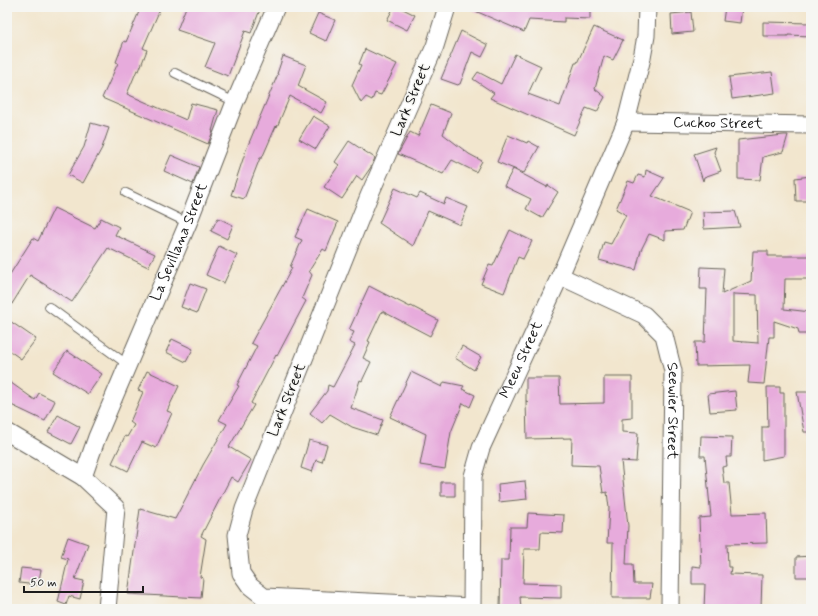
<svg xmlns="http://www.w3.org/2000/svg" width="818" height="616" viewBox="0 0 818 616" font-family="Mynerve,sans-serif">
  <rect width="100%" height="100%" fill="#f6f6f2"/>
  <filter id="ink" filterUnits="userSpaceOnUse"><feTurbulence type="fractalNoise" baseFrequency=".025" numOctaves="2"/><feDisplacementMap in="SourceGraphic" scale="8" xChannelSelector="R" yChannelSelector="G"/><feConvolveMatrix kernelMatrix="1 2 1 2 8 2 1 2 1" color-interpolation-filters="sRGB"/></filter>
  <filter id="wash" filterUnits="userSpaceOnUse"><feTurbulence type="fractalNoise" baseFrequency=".012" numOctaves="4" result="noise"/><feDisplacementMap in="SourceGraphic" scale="16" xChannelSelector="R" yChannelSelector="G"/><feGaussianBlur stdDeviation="0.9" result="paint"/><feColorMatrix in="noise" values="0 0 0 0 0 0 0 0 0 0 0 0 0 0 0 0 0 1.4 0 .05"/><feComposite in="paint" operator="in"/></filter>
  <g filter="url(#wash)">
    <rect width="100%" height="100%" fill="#f2e6ce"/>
    <g id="blocks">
      <path fill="#e7abdc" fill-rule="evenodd" d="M141,7H161L143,48L147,50L139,71L137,70L127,94L186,120L191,103L218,110L212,131H213L208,144L102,98L118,63L116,62L124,41L126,42Z
        M186,7H261L251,33L245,31L228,76L205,67L215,43L177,30Z
        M394,7H399L415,15L407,30L387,20Z
        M466,7H590V19L564,18V22L529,20L524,32Z
        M725,7H742L740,23L723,21Z
        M691,12L693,32L672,34L671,14Z
        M318,13L335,20L326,41L309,33Z
        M763,22L811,23V36L788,35V36H763Z
        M594,27L623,40L613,60L604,56L595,89L605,97L597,112L586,108L574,135L490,98L494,93L473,79L478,72L501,84L515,54L541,66L528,94L560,106L575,63H577Z
        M461,31L488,45L482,57L472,52L460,84H459L458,85L441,79Z
        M365,49L397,64L381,95L375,93L372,100L366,97L361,103L352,85L361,65L359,64Z
        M283,56L306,65L298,86L327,102L321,113L290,96L277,127L276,126L262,158H260L244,199L231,195L246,150L278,74H277Z
        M772,72L775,93L732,99L729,77Z
        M431,105L451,113L443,134L469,154L482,161L476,172L452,160L443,174L398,154L410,132L418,136Z
        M313,116L330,126L316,149L299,139Z
        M91,123L109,128L102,148L83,183L68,175L84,147Z
        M508,135L527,143L528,141L539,147L524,173L497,162Z
        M784,135H788L783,152L763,157L760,180L738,179V140Z
        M349,141L375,158L371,167L362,180L357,176L342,199L324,187L339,165L335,162Z
        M716,147L714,152L721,171L704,177L703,181L694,154Z
        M171,155L199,167L193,184L164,171Z
        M513,169L547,187L548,185L558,192L542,218L526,209L531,199L504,186Z
        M646,170L664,178L652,196L690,212L683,230L665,231V240L649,234L641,250L636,270L599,260L604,242L611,244L626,215L616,209L628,181L634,183L638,175L645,177Z
        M811,176V201H796L795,178Z
        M395,188L417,198L420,193L444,204L446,198L468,207L460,225L428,211L413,246L379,223Z
        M54,208L95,228L101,218L119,227L115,235L155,254L148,267L108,248L72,302L30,275L7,312V279L33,238L38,241Z
        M308,209L338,222L326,251L323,249L309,271L312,275L302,298L306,301L277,356L276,355L251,403L254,405L229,447L251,460L238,482L231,477L201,536L206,539L200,577L203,578L201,598L128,594L140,509L175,519L203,465L227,424L219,420L239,386L237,385L257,346L251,343L292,268L290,267L302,240L295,237Z
        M735,211L740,227L704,229L703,212Z
        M218,218L233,225L227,239L211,231Z
        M510,230L532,241L523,259L518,257L504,293L481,284L489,265L493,266Z
        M219,246L237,255L224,283L206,275Z
        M753,251H768V256H811V279H785L784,309L811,312V334H799L798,329L774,321V337H769L764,384L748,383L750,365L696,366L695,342H705L707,289H700L701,267L724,268L722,294L751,281ZM733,294L757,295L758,343L733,341Z
        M190,283L206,289L197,313L181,307Z
        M369,286L410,307L411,306L438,320L430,336L382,311L368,341L370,342L363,358L371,362L362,381L360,380L351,408L383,420L377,435L352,427L330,414L322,423L310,413L327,391L328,385L333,387L355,345L349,342L354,332L349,330Z
        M7,319L36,339L21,359L7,349Z
        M172,339L193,349L186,362L166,352Z
        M462,346L481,357L474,370L455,358Z
        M67,351L102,374L88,394L53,372Z
        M147,371L179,386L167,411L172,413L156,448L142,442L128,471L112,463L125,436L127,437L134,425L130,422L143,392L138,390Z
        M411,372L442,387L444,382L464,386L462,389L475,395L470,407L463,403L451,432L445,469L420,465L426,434L390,417Z
        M604,377H632V418L622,419V432L638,433L636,462L621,461L628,526L626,564H633L634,584H652L650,598H612L613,543H607L609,508L607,492L603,493L599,466L571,465L572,438L527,439L526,401L528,402L526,401V378H559L560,404L604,403Z
        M7,380L35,400L39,393L55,401L45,421L7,403Z
        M767,387H780V393H784V456L762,460V427H768Z
        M735,391L737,410L710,412L708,394Z
        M797,392H811V432H804Z
        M58,415L80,427L71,444L48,432Z
        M701,436L732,437L731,457H726L727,466L722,467L724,483H729L732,514L766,513L767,543L727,544L728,567H731L730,574L762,575L761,609H704L705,584H692V566L701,567L699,518L711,517L705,456H700Z
        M309,440L327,445L322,462L316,460L312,472L301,468Z
        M525,481L527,499L499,502L498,484Z
        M441,482H455V496H441Z
        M528,513L564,515L563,533L541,532L540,549H524L523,583L561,584V598L520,597L521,609H500L501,560H509L510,527H527Z
        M68,537L88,544L75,579L84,581L80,599L69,596L66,605L58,602L68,559L61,557Z
        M811,556V577H796V557Z
        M21,568L41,570L38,585L19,583Z"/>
    </g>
  </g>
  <g filter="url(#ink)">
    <use href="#blocks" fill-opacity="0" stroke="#67635a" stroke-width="1"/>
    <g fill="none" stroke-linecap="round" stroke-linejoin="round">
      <defs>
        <path id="lane" d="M175,73L235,102
          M126,193L188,223
          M49,307L128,365"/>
        <g id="street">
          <path d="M447,7L435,46L369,196L244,509L237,535L241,573L250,586L264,597L472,607"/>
          <path id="s1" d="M626,122L811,125"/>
          <path id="s2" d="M560,276L644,315L664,335L673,371L670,609"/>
          <path d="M7,432L83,477L116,508L107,609"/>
          <path id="s3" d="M83,477L97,437L188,223L235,102L276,7"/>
          <path id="s4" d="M472,609L473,476L481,448L560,276L626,122L642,58L646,36L647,7"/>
        </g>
      </defs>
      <use href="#lane" stroke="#67635a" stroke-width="10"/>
      <use href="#street" stroke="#67635a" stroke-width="19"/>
      <use href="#lane" stroke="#fff" stroke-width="8"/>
      <use href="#street" stroke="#fff" stroke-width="17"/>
    </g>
  </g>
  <g text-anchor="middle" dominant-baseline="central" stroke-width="3" stroke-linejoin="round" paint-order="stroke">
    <g font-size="15" fill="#1c1c1c" stroke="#f6f6f2">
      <text transform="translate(411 100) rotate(-67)">Lark Street</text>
      <text stroke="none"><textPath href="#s1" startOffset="92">Cuckoo Street</textPath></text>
      <text stroke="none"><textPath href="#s3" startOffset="254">La Sevillana Street</textPath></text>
      <text stroke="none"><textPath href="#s4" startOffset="259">Meeu Street</textPath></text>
      <text transform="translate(287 400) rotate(-68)">Lark Street</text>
      <text stroke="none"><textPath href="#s2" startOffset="198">Seewier Street</textPath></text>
    </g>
  </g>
  <rect width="818" height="616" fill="none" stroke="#f6f6f2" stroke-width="24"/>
  <path d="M24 586v6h119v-6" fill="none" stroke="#1c1c1c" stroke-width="2"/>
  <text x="30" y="586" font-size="12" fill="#1c1c1c" stroke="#f6f6f2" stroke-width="3" paint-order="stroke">50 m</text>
</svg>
